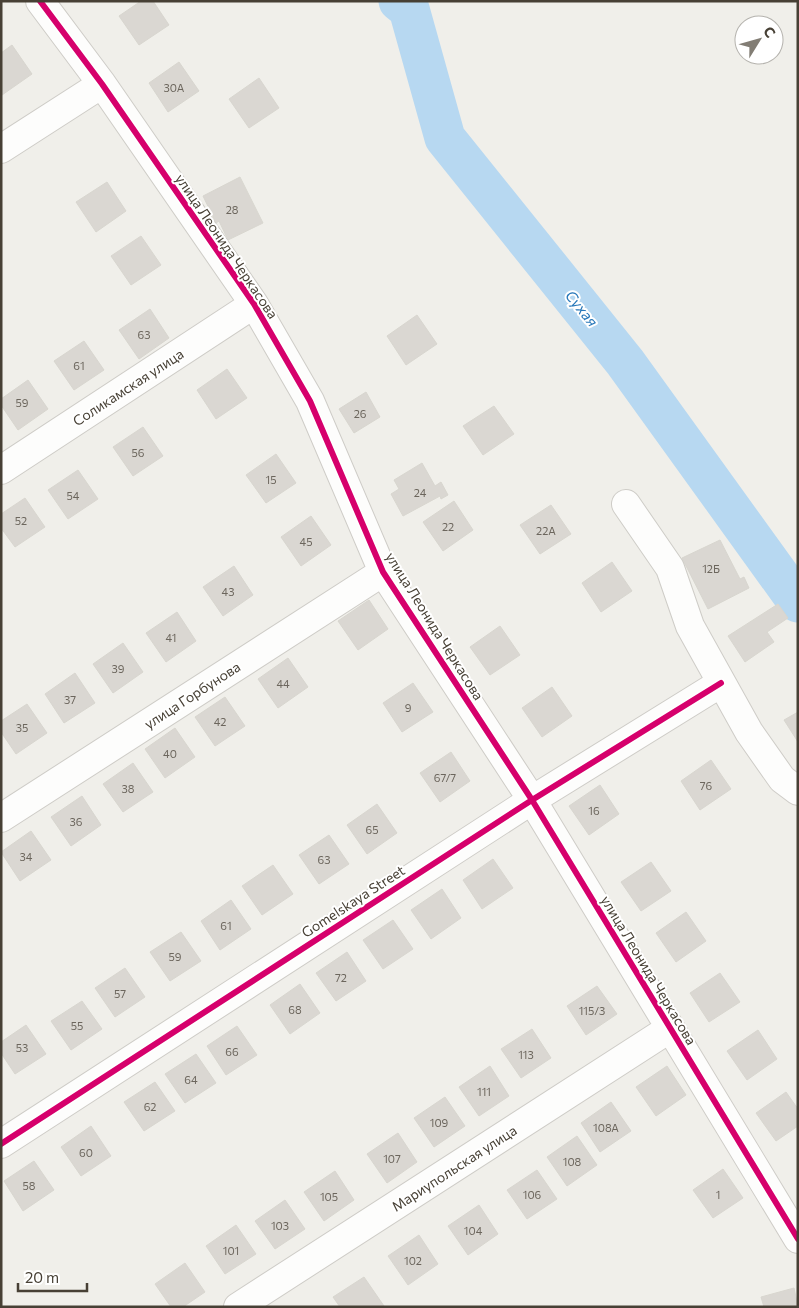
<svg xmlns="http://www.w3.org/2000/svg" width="799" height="1308" viewBox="0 0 799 1308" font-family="Commissioner,sans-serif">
  <rect width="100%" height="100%" fill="#f0efea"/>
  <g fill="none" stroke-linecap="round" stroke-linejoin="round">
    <path stroke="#b7d8f1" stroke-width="41" d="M399,1L409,9L445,138L625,362L798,602"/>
  </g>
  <path fill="#dad7d2" stroke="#d8d6cf" d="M141,1H153L169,25L139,45L119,16Z
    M12,45L32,74L2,95L1,53Z
    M179,62L199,91L168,112L149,83Z
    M259,78L279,108L249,128L229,99Z
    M240,177L263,223L228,240L219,221L216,223L203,196Z
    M107,182L126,211L96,232L76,202Z
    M141,236L161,265L131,285L111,256Z
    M150,309L169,338L139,359L119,330Z
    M417,315L437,344L406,365L387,336Z
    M84,341L104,370L74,390L54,361Z
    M227,369L247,398L216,419L197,390Z
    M28,380L48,409L18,430L1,405V399Z
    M366,392L380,417L354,433L339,409Z
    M494,406L514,434L483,455L463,426Z
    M143,427L163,456L133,476L113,447Z
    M276,454L296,483L266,503L246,475Z
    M422,463L435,486L441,482L448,495L441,499L440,496L403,516L391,494L399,489L394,480Z
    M78,470L98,499L68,519L48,490Z
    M25,498L45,527L15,547L1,528V514Z
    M454,501L473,530L443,551L423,522Z
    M551,505L571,534L540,554L520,525Z
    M311,516L331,545L301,566L281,537Z
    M720,540L740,579L744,577L749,588L708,609L682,558Z
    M612,562L632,591L601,612L582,583Z
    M234,566L253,595L223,616L203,587Z
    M369,600L388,629L358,650L338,621Z
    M778,604L788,618L767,632L774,642L745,662L728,636Z
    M177,612L196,641L166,662L146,633Z
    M500,626L520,655L490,675L470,647Z
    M123,643L143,672L113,693L93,664Z
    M288,658L308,687L278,708L258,679Z
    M75,673L95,703L64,723L45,694Z
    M413,683L433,712L402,732L383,703Z
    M552,687L572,716L542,737L522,708Z
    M225,697L245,726L215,746L195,717Z
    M27,704L47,733L16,754L1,732V721Z
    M798,712V742L784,720Z
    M175,728L195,757L165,778L145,749Z
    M451,752L470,781L440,802L420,773Z
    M711,760L731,789L700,810L681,781Z
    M133,763L153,792L123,812L103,784Z
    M600,785L619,814L589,835L569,806Z
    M82,796L101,825L71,846L51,817Z
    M377,804L397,833L367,854L347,825Z
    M31,831L51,860L20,881L1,852Z
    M329,835L349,864L319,884L299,855Z
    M493,859L513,888L482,909L463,880Z
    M651,862L671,891L641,911L621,882Z
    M273,865L293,894L262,915L242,886Z
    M442,889L461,918L431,939L411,910Z
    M231,900L251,929L220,950L201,921Z
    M686,912L706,941L676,962L656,933Z
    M393,920L413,949L383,969L363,940Z
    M181,932L201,961L170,981L150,952Z
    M347,952L366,981L336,1001L316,973Z
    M125,968L145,997L115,1017L95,988Z
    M720,973L740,1002L709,1022L690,993Z
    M300,984L320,1013L290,1034L270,1005Z
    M597,986L617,1014L586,1035L567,1006Z
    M82,1001L102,1029L71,1050L51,1021Z
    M26,1025L46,1054L15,1074L1,1053V1042Z
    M237,1026L257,1055L226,1075L207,1046Z
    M532,1029L551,1058L521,1078L501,1049Z
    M758,1030L777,1059L747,1080L727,1051Z
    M196,1054L216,1083L185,1103L165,1074Z
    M490,1066L509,1096L479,1116L459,1087Z
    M667,1066L686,1095L656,1116L636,1087Z
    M155,1082L175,1111L144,1131L124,1102Z
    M786,1092L798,1109V1126L776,1141L756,1113Z
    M445,1097L465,1126L434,1147L414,1118Z
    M611,1102L631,1131L600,1152L581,1123Z
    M91,1126L111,1156L81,1176L61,1147Z
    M398,1133L417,1162L387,1183L367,1154Z
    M577,1136L597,1165L567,1186L547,1157Z
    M34,1161L54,1190L23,1211L4,1181Z
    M723,1169L743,1198L713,1218L693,1190Z
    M537,1170L557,1199L527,1219L507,1190Z
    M335,1171L354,1200L324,1221L304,1192Z
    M285,1200L305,1229L275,1249L255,1221Z
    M479,1205L498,1234L468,1255L448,1226Z
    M236,1225L256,1254L225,1274L206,1246Z
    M419,1235L438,1264L408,1285L388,1256Z
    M185,1263L205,1292L183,1307H171L155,1284Z
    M364,1277L384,1306L340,1307L333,1297Z
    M794,1288L798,1307H764L761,1297Z"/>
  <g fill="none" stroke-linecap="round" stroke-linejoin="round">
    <defs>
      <path id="minor" d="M40,1L102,84L254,304L310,401L383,572L532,800L798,1239
        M1,149L102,84
        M1,470L254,304
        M626,504L670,568L690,626L749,732L782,779L798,791
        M1,818L383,572
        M1,1144L532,800L721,683
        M238,1307L669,1029"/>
    </defs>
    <use href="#minor" stroke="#ceccc7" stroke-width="30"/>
    <use href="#minor" stroke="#fdfdfc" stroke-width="28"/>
    <defs>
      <path id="cycleway" d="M40,1L102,84L254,304L310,401L383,572L532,800L798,1239
        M1,1144L532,800L721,683"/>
    </defs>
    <use href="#cycleway" stroke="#fff" stroke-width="9"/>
    <use href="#cycleway" stroke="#d6006c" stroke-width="6"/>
  </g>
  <g text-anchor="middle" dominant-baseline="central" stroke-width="4" stroke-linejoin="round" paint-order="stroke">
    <g font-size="11" fill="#6c665d">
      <text x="174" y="87">30А</text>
      <text x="232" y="209">28</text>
      <text x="144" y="334">63</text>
      <text x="79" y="365">61</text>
      <text x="22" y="402">59</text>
      <text x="360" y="413">26</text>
      <text x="138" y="452">56</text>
      <text x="271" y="479">15</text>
      <text x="420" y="492">24</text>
      <text x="73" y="495">54</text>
      <text x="21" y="520">52</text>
      <text x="448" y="526">22</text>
      <text x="546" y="530">22А</text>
      <text x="306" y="541">45</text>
      <text x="711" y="568">12Б</text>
      <text x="228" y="591">43</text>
      <text x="171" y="637">41</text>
      <text x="118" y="668">39</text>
      <text x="283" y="683">44</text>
      <text x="70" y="699">37</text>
      <text x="408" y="707">9</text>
      <text x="220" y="721">42</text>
      <text x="22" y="727">35</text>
      <text x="170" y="753">40</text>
      <text x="445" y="777">67/7</text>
      <text x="706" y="785">76</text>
      <text x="128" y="788">38</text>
      <text x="594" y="810">16</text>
      <text x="76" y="821">36</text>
      <text x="372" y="829">65</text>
      <text x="26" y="856">34</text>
      <text x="324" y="859">63</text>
      <text x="226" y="925">61</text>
      <text x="175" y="956">59</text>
      <text x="341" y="977">72</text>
      <text x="120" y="993">57</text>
      <text x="295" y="1009">68</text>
      <text x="592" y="1010">115/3</text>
      <text x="77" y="1025">55</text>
      <text x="22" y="1047">53</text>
      <text x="232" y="1051">66</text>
      <text x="526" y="1054">113</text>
      <text x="191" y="1079">64</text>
      <text x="484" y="1091">111</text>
      <text x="150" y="1106">62</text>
      <text x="439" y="1122">109</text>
      <text x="606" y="1127">108А</text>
      <text x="86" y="1152">60</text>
      <text x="392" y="1158">107</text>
      <text x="572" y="1161">108</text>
      <text x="29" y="1185">58</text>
      <text x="532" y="1194">106</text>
      <text x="718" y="1194">1</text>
      <text x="329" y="1196">105</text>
      <text x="280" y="1225">103</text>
      <text x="473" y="1230">104</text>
      <text x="231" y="1250">101</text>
      <text x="413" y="1260">102</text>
    </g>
    <g font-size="14" fill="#474035" stroke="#fff">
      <text transform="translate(227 246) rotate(56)">улица Леонида Черкасова</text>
      <text transform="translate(128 387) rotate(-33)">Соликамская улица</text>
      <text transform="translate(435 626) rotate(58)">улица Леонида Черкасова</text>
      <text transform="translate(192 695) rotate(-33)">улица Горбунова</text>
      <text transform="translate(353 901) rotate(-33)">Gomelskaya Street</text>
      <text transform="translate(649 970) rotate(59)">улица Леонида Черкасова</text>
      <text transform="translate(454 1168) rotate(-33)">Мариупольская улица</text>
    </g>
    <g font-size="15" font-style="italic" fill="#2777b9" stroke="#fff">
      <text transform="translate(582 308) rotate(51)">Сухая</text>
    </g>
  </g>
  <rect width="799" height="1308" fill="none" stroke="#474035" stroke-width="5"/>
  <g transform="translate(759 40) rotate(53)"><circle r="24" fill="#ffffff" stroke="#b5b3ae"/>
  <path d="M0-4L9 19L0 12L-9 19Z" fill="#827d74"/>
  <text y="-8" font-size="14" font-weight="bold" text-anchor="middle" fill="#474035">С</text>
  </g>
  <path d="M18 1283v8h69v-8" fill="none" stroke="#474035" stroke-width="2.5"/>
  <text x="25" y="1283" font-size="15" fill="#474035" stroke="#ffffff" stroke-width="4" paint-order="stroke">20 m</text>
</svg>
